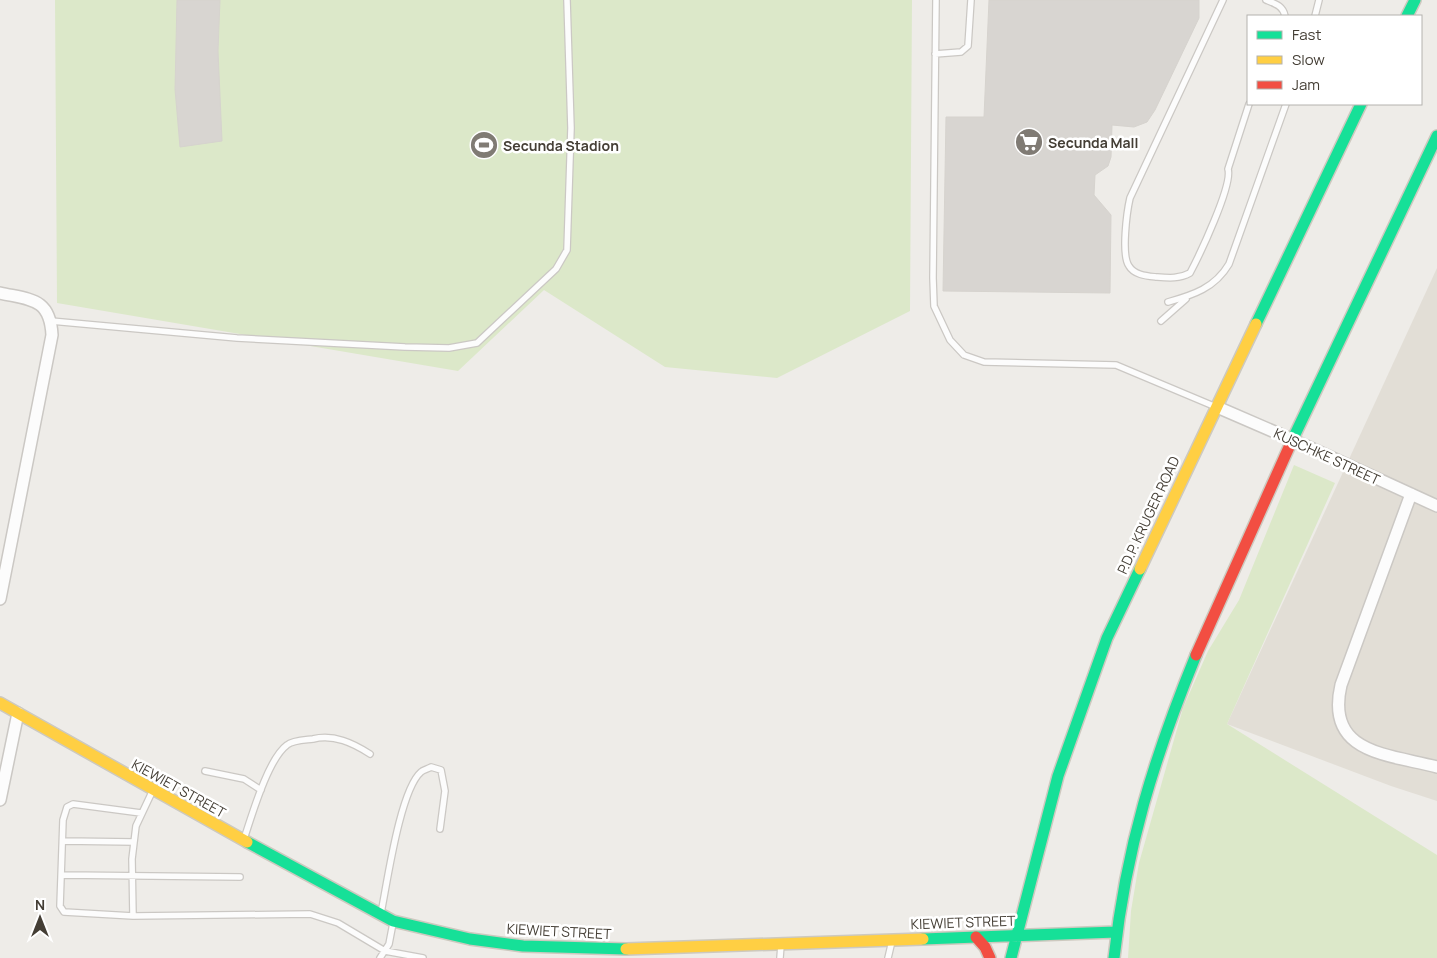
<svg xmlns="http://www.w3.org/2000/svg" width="1437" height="958" viewBox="0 0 1437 958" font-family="Manrope,sans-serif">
  <rect width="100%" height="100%" fill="#eeece8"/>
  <path fill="#e2ded6" d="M1437,268V801L1391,786L1227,724Z"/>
  <path fill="#dce8c9" d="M55,0H912L910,311L777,378L665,367L544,290L458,371L57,303Z
    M1294,465L1335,483L1227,724L1437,855V958H1128L1131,911L1139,863L1183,708L1208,651L1239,600Z"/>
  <path fill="#d8d5d1" stroke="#d6d3ce" d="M177,0H220L218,51L222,141L180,147L175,89Z
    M989,0H1199V18L1155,110L1147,122L1134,127L1112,125L1111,157L1108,166L1095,175L1094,195L1111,215L1110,293L943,291L946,117H984Z"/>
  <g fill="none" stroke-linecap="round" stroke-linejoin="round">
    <defs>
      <path id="lane" d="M936,0L933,278L934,306L950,340L964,355L984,362L1116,365L1216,407
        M1223,0L1130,198C1127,211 1121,255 1129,266C1134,275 1147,276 1156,277C1169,278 1179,279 1190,273C1199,256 1233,185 1228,169L1249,104
        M1266,0C1276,4 1283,6 1285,16
        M1315,16L1319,0
        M935,54L961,52L968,46L971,0
        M1168,302C1193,295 1215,288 1229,264L1286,104
        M51,321L237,338L405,347L449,348L477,343L556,269L567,250L571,128L567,0
        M1161,321L1186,299
        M205,771L244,779L261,790
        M141,813L73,804L67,807L63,820L60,906L64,912L133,916L310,914L338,923L385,951L423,958
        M244,839C252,815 268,759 287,745C293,740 305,740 313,739C334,734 353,743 370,754
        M63,841L134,842
        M63,875L240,877
        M381,913C387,884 400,790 421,772C423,770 428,769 431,767L441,770L445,791L440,829
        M133,916L132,859L136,826L152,792
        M380,958L389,944L393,923
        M780,958L781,945
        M888,958L892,941"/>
      <path id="street" d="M0,293C31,300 50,298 52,335L0,599
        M1217,407L1291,439L1437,506
        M1411,494L1341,685C1325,754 1388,754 1437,767
        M0,800L18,713"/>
      <path id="fast" d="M1407,16L1415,0
        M1256,324L1361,104
        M1290,445L1437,136
        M247,842L393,921L470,939L523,946L626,949
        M923,939L1116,932
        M1011,958L1058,776L1107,638L1140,569
        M1114,958C1126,847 1154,758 1196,655"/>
      <path id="slow" d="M1140,569L1256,324
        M0,703L247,842
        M626,949L923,939"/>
      <path id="jam" d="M1196,655L1290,445
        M976,937L985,947L990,958"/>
    </defs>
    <use href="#lane" stroke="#cbc8c4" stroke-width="8"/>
    <use href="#street" stroke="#cbc8c4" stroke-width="14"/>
    <use href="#fast" stroke="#cdc9bf" stroke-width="14"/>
    <use href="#slow" stroke="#cdc9bf" stroke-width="14"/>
    <use href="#jam" stroke="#cdc9bf" stroke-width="14"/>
    <use href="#lane" stroke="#fcfcfc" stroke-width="5.5"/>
    <use href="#street" stroke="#fcfcfc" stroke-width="11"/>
    <use href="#fast" stroke="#16e098" stroke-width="11"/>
    <use href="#slow" stroke="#ffcf43" stroke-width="11"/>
    <use href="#jam" stroke="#f24e42" stroke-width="11"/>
  </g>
  <defs>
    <symbol id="supermarket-disc" viewBox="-11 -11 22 22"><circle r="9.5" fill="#807b74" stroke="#fff"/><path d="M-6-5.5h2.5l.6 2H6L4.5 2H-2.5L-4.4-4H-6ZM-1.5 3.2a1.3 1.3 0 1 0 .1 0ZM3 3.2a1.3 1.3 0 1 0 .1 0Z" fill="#fff"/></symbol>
    <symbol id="stadium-disc" viewBox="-11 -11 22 22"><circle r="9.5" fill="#807b74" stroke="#fff"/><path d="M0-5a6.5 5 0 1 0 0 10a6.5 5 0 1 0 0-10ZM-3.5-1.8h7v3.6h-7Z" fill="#fff"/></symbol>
  </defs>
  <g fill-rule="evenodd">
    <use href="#supermarket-disc" x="1013" y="126" width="32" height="32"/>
    <use href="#stadium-disc" x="468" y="129" width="32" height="32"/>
  </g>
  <g text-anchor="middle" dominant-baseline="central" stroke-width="5" stroke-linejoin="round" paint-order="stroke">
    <g font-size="14" font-weight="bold" fill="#443e35" stroke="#fff" text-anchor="start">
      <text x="1048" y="142">Secunda Mall</text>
      <text x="503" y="145">Secunda Stadion</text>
    </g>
    <g font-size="14" fill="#443e35" stroke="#fff">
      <text transform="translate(1327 456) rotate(25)">KUSCHKE STREET</text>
      <text transform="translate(1148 515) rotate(-65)">P.D.P. KRUGER ROAD</text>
      <text transform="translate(179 788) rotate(29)">KIEWIET STREET</text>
      <text transform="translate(963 922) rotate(-2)">KIEWIET STREET</text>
      <text transform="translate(559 931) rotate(3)">KIEWIET STREET</text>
    </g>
  </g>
  <rect x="1247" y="15" width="175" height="90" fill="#ffffff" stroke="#b4b2ae"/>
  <rect x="1257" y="31" width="25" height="8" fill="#16e098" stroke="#b4b2ae"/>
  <text x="1292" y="40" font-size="15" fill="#443e35">Fast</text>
  <rect x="1257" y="56" width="25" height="8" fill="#ffcf43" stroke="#b4b2ae"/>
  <text x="1292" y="65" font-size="15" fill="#443e35">Slow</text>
  <rect x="1257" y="81" width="25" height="8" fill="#f24e42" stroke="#b4b2ae"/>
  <text x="1292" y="90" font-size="15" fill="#443e35">Jam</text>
  <g transform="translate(40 918)" stroke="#ffffff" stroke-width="4" paint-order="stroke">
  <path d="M0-4L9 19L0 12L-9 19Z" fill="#443e35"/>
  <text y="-8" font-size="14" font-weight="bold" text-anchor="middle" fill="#443e35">N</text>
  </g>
</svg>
